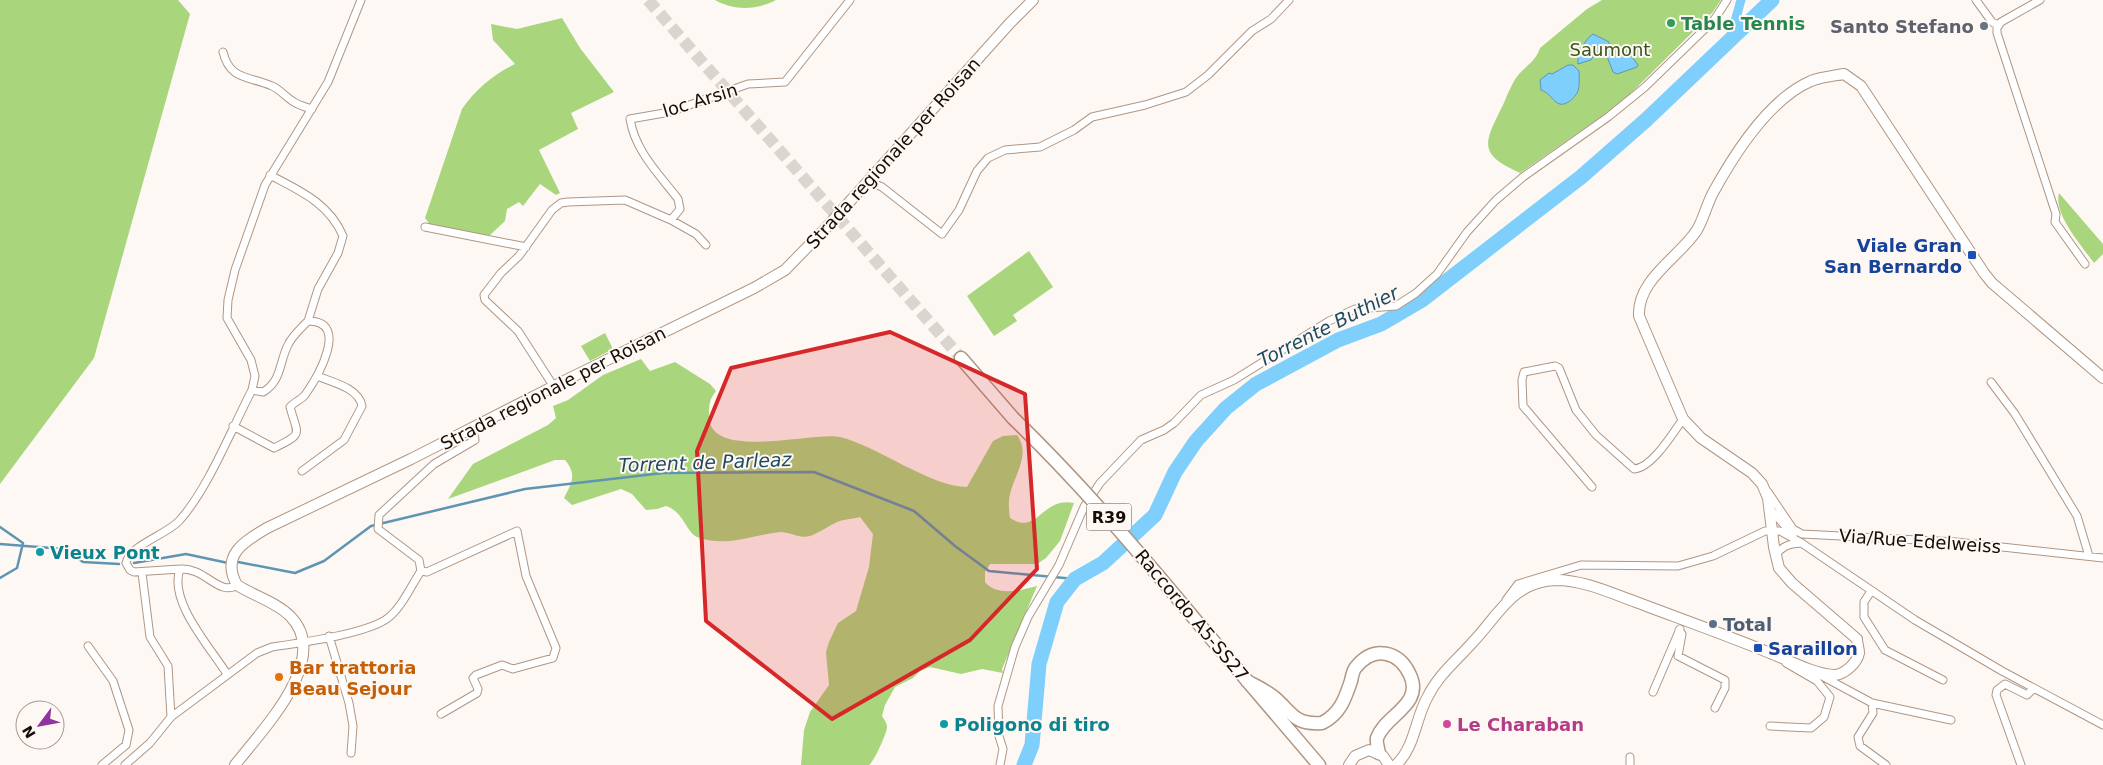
<svg xmlns="http://www.w3.org/2000/svg" width="2103" height="765" viewBox="0 0 2103 765" font-family="'DejaVu Sans',sans-serif">
  <rect width="100%" height="100%" fill="#fef8f4"/>
  <path fill="#a9d67d" d="M0,0H178L190,14L94,358L0,484Z
    M715,0H776C757,10 734,11 715,0Z
    M1602,0H1721L1712,13L1622,102L1520,173C1477,154 1484,143 1503,105C1507,96 1512,82 1519,74C1527,65 1536,61 1540,48L1587,9Z
    M562,18L580,48L614,92L571,113L578,129L539,150L560,193L556,195L540,184L523,206L519,202L507,209L505,221L489,236L431,226L425,218L462,109C476,89 493,75 515,64L493,40L491,24L517,29Z
    M2059,193L2103,244V254L2094,263C2082,246 2053,214 2059,193Z
    M1029,251L1053,287L1013,315L1017,321L994,336L967,296Z
    M605,333L613,349L590,361L581,346Z
    M641,359L650,371L675,362L710,384L716,391C709,400 709,405 709,416C709,462 814,431 840,437C877,446 931,487 967,487L993,441L1003,436L1017,435C1031,454 1015,474 1010,494C1008,502 1009,511 1010,518C1038,536 1041,497 1074,503L1060,541L1046,558L1037,564H990L985,572V582C997,597 1021,590 1037,586L1002,669L1003,673L982,669L961,674L930,667L920,671L913,678L895,687L885,705L882,716C884,719 887,723 887,727C887,733 874,762 869,765H801L804,730L810,712L829,685L826,652L829,642L838,623L856,611L869,567L873,534L860,517C852,519 844,519 837,522C828,526 819,533 810,536C799,539 791,532 780,532C751,535 726,548 697,537C686,532 684,512 666,506L657,509L646,510L632,494L621,489L572,505L564,498C572,483 577,474 565,460H555L448,499L473,464L548,425L556,418L553,406L568,400L603,375Z"/>
  <path fill="#7ecffc" stroke="#5f95b2" d="M1593,34L1609,42V48L1613,46L1630,54L1638,65L1637,67L1617,74L1613,72L1606,54L1607,48L1595,53L1591,60L1578,64C1576,55 1586,38 1593,34Z
    M1568,65H1573L1579,71C1579,77 1580,85 1578,91C1575,98 1564,109 1556,102C1550,97 1549,93 1541,90L1540,80L1549,73L1552,74Z"/>
  <g fill="none" stroke-linecap="round" stroke-linejoin="round">
    <path stroke="#5f95b2" stroke-width="2.5" d="M0,527L23,543L17,568L0,578
      M0,544L64,549L83,562L119,564
      M238,562L295,573L324,561L371,526L525,489L663,473L814,472L914,511L955,546L989,571L1075,579
      M134,563L186,554L228,563"/>
    <path stroke="#7ecffc" stroke-width="9" d="M1730,39L1741,0"/>
    <path stroke="#7ecffc" stroke-width="15" d="M1024,765L1032,745L1039,664L1057,602L1075,579L1103,563L1155,515L1175,472L1196,441L1226,408L1256,384L1338,340L1381,324L1422,300L1581,177L1646,120L1772,0"/>
    <path stroke="#dbd5d0" stroke-width="12" stroke-dasharray="12 6" stroke-linecap="butt" d="M648,0L961,358"/>
    <defs>
      <path id="minor" d="M1976,0L1992,22L1998,25
        M2040,0L2001,22L1997,28V33L2056,214L2055,222L2085,264
        M223,52C230,81 250,76 272,86C279,89 284,95 291,100C297,105 305,107 312,109
        M270,175C300,191 329,203 343,236L338,253L318,289L308,321
        M868,181L882,187L942,234L959,210L977,171L988,158L1005,150L1040,147L1074,130L1092,117L1145,105L1186,92L1208,75L1252,31L1271,19L1289,0
        M671,220L680,209L678,199C659,174 635,151 630,119L670,112L748,84L785,82L850,0
        M425,227L526,247
        M1991,382L2015,414L2077,516L2089,556
        M554,387L518,331L485,300L484,295L501,273L519,256L552,210L561,203L568,202L625,200L671,220L696,234L706,245
        M233,426L274,448C304,433 298,436 290,407C294,402 301,400 305,395C317,378 351,321 308,321C301,328 292,336 288,345C279,362 282,381 263,392L252,390
        M302,471L344,440L362,406C359,388 332,382 317,376
        M1592,487L1523,406L1522,380L1524,372L1555,366L1559,368L1576,410L1596,435L1634,469C1652,468 1673,433 1683,419
        M1768,492L1793,529L1802,534L1956,542L2103,558
        M1771,510L1793,535
        M1775,556C1782,546 1789,544 1800,543
        M180,569L134,572L130,570L126,563C130,545 166,535 179,521C208,489 231,430 252,390L255,376L251,360L227,318L228,300L235,270L265,185L328,82L361,0
        M421,571L427,572L517,531L526,576L556,648L553,658L513,669L502,665L476,675L473,678L478,689L477,693L441,714
        M142,573L150,637L168,666L171,717
        M1871,591L1864,602V617L1885,650L1943,680
        M1506,600L1518,584L1581,565L1678,566L1713,556L1765,531H1780L1800,542L1915,620L2002,671L2103,725
        M1679,630L1682,634L1678,656L1725,680V688L1715,708
        M329,636L349,703L353,726L351,753
        M88,646L113,681L129,730L126,745L102,765
        M227,674C210,647 168,601 180,569C205,567 219,597 237,585
        M1820,675L1872,703L1951,720
        M1653,692L1680,629
        M1872,703L1873,713L1858,737L1860,746L1886,765
        M1770,726L1811,728L1824,717L1830,697L1817,681L1786,663
        M125,765L150,743L171,717L257,653L272,647C299,643 367,634 388,618C402,607 411,586 421,571L419,560L415,557L378,529L379,515L434,464L475,440L473,429
        M1000,765L1003,749L999,736L998,706L1015,647L1028,617L1059,565L1084,507L1100,483L1141,440L1164,430L1174,423L1201,395L1234,380L1329,321L1355,309L1396,306L1416,293L1437,274L1467,232L1496,200L1523,177L1608,117L1645,87L1714,20L1727,0
        M1630,765V757
        M2021,765L1996,695L1997,690L2005,684L2027,695L2034,688"/>
      <path id="secondary" d="M235,765C261,731 333,659 290,616C276,602 254,596 237,585C220,555 245,541 267,528L411,459L564,381L754,288L785,270L826,228L1010,23L1033,0
        M1349,765L1355,756L1369,750L1383,756L1389,765
        M1396,765C1415,747 1415,720 1427,698C1438,675 1455,662 1472,643C1498,616 1513,581 1556,580C1583,580 1611,593 1636,602C1681,619 1726,635 1770,653C1788,660 1816,675 1835,675C1845,674 1857,663 1859,653C1859,649 1857,643 1857,639L1792,583L1779,568L1774,547L1768,498L1762,484L1752,473L1701,438L1683,419L1639,316C1637,279 1680,257 1697,230C1704,218 1707,203 1714,191C1735,153 1769,99 1811,81C1821,77 1833,76 1844,74L1861,86L1984,273L1992,283L2103,378"/>
      <path id="motorway" d="M961,358L1013,418
        M1198,623L1319,765
        M1247,681C1256,686 1267,691 1275,698C1293,714 1295,725 1322,723C1340,714 1345,699 1351,681C1352,676 1353,670 1356,667C1374,645 1399,651 1410,675C1424,705 1385,715 1377,738C1376,742 1378,748 1379,753"/>
    </defs>
    <use href="#minor" stroke="#b09683" stroke-width="9"/>
    <use href="#secondary" stroke="#b09683" stroke-width="12"/>
    <use href="#motorway" stroke="#b09683" stroke-width="15"/>
    <use href="#minor" stroke="#fff" stroke-width="7"/>
    <use href="#secondary" stroke="#fff" stroke-width="10"/>
    <use href="#motorway" stroke="#fff" stroke-width="12"/>
    <defs>
      <path id="motorway-bridge" d="M1013,418C1079,482 1139,552 1198,623"/>
    </defs>
    <use href="#motorway-bridge" stroke="#b09683" stroke-width="15" stroke-linecap="butt"/>
    <use href="#motorway-bridge" stroke="#fff" stroke-width="12"/>
  </g>
  <path fill="#d62828" fill-opacity="0.2" stroke="#d62828" stroke-width="4" stroke-linejoin="round" d="M890,332L1025,394L1037,569L970,640L832,719L706,621L697,451L731,368Z"/>
  <circle fill="#2e9e5b" stroke="#fef8f4" stroke-width="2" cx="1671" cy="23" r="5"/>
  <circle fill="#6b7280" stroke="#fef8f4" stroke-width="2" cx="1984" cy="26" r="5"/>
  <g fill="#1a4fb4" stroke="#fef8f4" stroke-width="2">
    <rect x="1967" y="250" width="10" height="10" rx="2.5"/>
    <rect x="1753" y="643" width="10" height="10" rx="2.5"/>
  </g>
  <g fill="#0f9aa8" stroke="#fef8f4" stroke-width="2">
    <circle cx="40" cy="552" r="5"/>
    <circle cx="944" cy="724" r="5"/>
  </g>
  <circle fill="#5c6f8a" stroke="#fef8f4" stroke-width="2" cx="1713" cy="624" r="5"/>
  <circle fill="#e8710a" stroke="#fef8f4" stroke-width="2" cx="279" cy="677" r="5"/>
  <circle fill="#d1479c" stroke="#fef8f4" stroke-width="2" cx="1447" cy="724" r="5"/>
  <g text-anchor="middle" dominant-baseline="central" stroke-width="4" stroke-linejoin="round" paint-order="stroke">
    <rect fill="#fef8f4" stroke="#5c544e" stroke-width="1" x="1086.5" y="503.5" width="45" height="27" rx="4"/>
    <g font-size="16" font-weight="bold" fill="#170d07">
      <text x="1109" y="517">R39</text>
    </g>
    <g font-size="18" font-weight="bold" fill="#27864d" stroke="#fef8f4" text-anchor="start">
      <text x="1681" y="23">Table Tennis</text>
    </g>
    <g font-size="18" font-weight="bold" fill="#5b616d" stroke="#fef8f4" text-anchor="end">
      <text x="1974" y="26">Santo Stefano</text>
    </g>
    <g font-size="18" fill="#385416" stroke="#fef8f4">
      <text x="1610" y="49">Saumont</text>
    </g>
    <g font-size="18" fill="#170d07" stroke="#fef8f4">
      <text transform="translate(700 100) rotate(-17)">loc Arsin</text>
      <text transform="translate(893 153) rotate(-48)">Strada regionale per Roisan</text>
      <text transform="translate(553 388) rotate(-27)">Strada regionale per Roisan</text>
      <text transform="translate(1920 541) rotate(4)">Via/Rue Edelweiss</text>
      <text transform="translate(1192 615) rotate(50)">Raccordo A5-SS27</text>
    </g>
    <g font-size="18" font-weight="bold" fill="#164399" stroke="#fef8f4" text-anchor="end">
      <text x="1962" y="245">Viale Gran<tspan x="1962" dy="21">San Bernardo</tspan></text>
      <text x="1768" y="648" text-anchor="start">Saraillon</text>
    </g>
    <g font-size="18" font-weight="bold" fill="#0d838f" stroke="#fef8f4" text-anchor="start">
      <text x="50" y="552">Vieux Pont</text>
      <text x="954" y="724">Poligono di tiro</text>
    </g>
    <g font-size="18" font-weight="bold" fill="#4e5e75" stroke="#fef8f4" text-anchor="start">
      <text x="1723" y="624">Total</text>
    </g>
    <g font-size="18" font-weight="bold" fill="#c56008" stroke="#fef8f4" text-anchor="start">
      <text x="289" y="667">Bar trattoria<tspan x="289" dy="21">Beau Sejour</tspan></text>
    </g>
    <g font-size="18" font-weight="bold" fill="#b23c85" stroke="#fef8f4" text-anchor="start">
      <text x="1457" y="724">Le Charaban</text>
    </g>
    <g font-size="19" font-style="italic" fill="#1e4b62" stroke="#fef8f4">
      <text transform="translate(1328 326) rotate(-27)">Torrente Buthier</text>
      <text transform="translate(705 462) rotate(-2)">Torrent de Parleaz</text>
    </g>
  </g>
  <g transform="translate(40 725) rotate(238)"><circle r="24" fill="#fef8f4" stroke="#a29a95"/>
  <path d="M0-4L9 19L0 12L-9 19Z" fill="#93349d"/>
  <text y="-8" font-size="14" font-weight="bold" text-anchor="middle" fill="#170d07">N</text>
  </g>
</svg>
